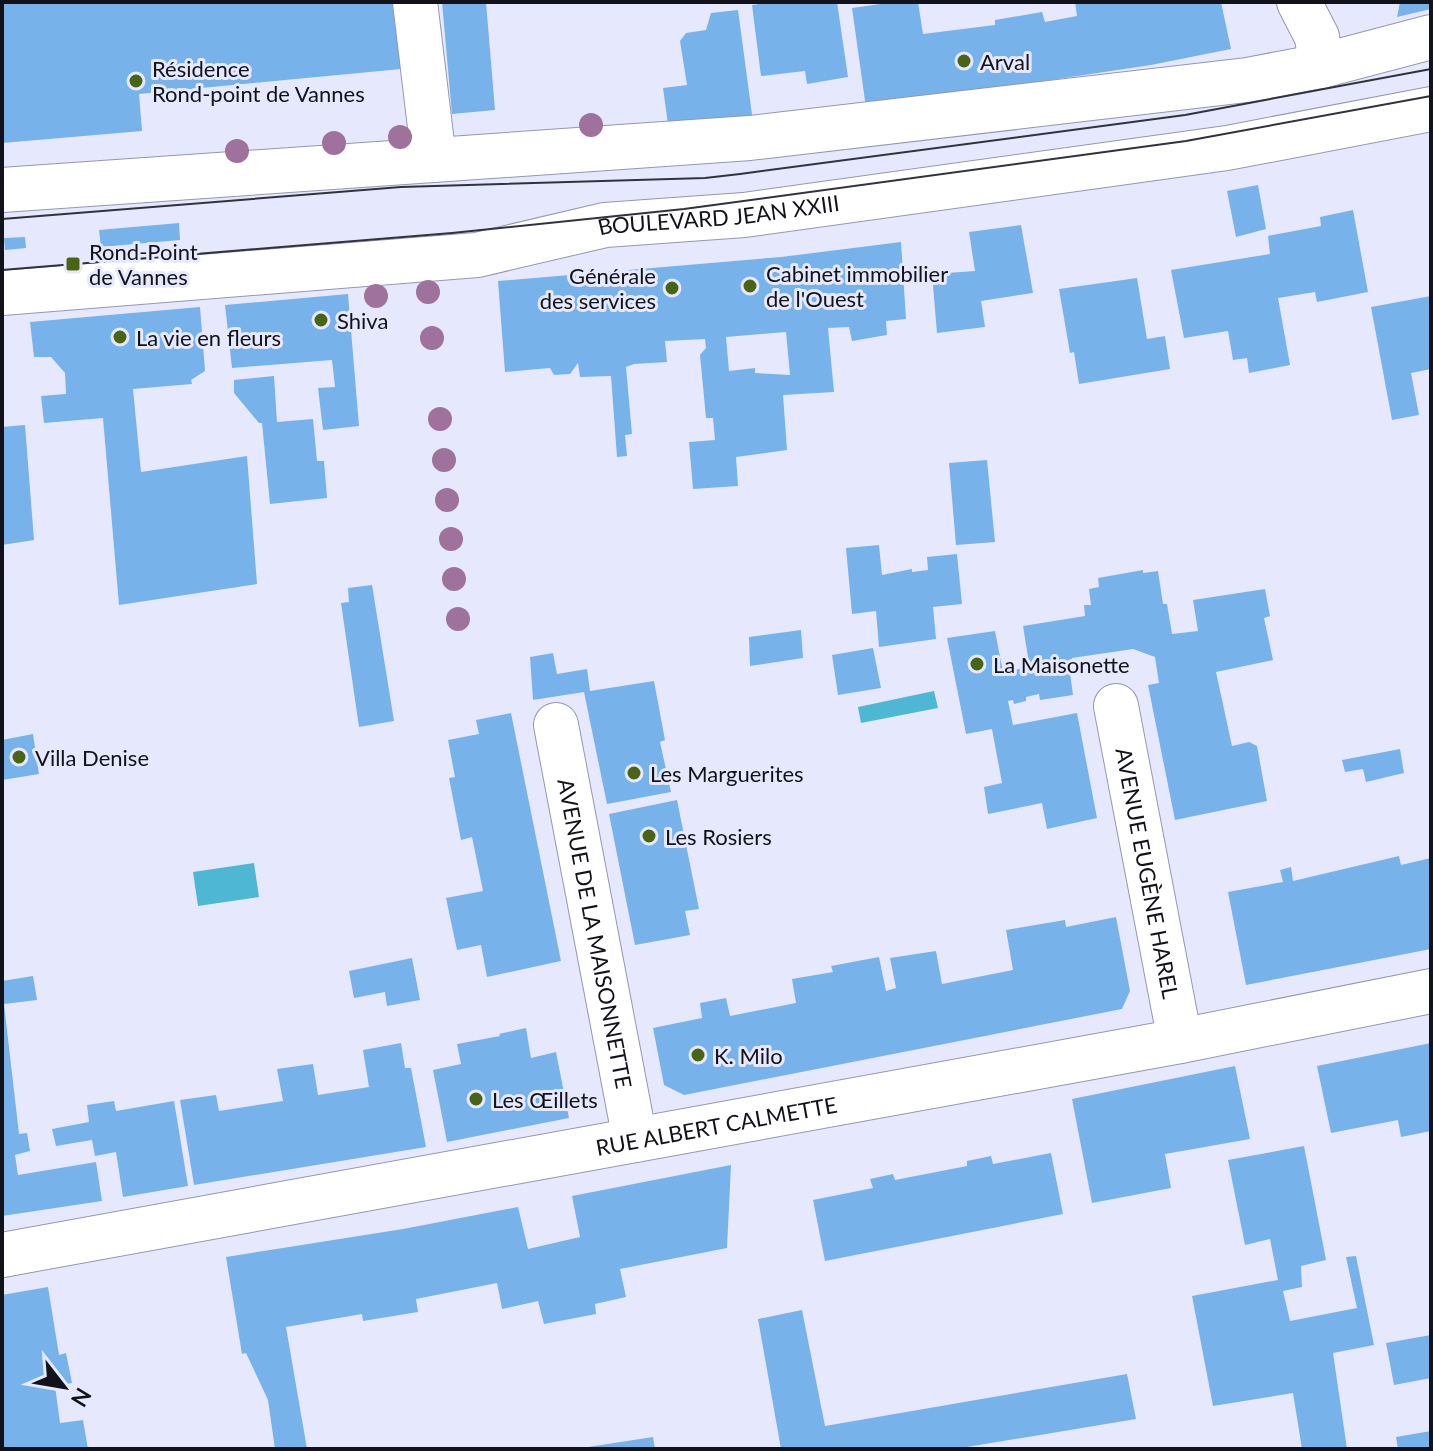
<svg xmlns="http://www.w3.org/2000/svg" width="1433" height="1451" viewBox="0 0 1433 1451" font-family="Lato,sans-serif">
  <rect width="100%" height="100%" fill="#e6e9fd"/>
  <path fill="#4eb7d3" d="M934,691L938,708L861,723L858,707Z
    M254,863L259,897L198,906L193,872Z"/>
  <path fill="#77b2eb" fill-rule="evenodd" d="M2,2H393L401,69L139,94L142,131L2,143Z
    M442,2H486L495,110L452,114Z
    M772,2H837L848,77L807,84L805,71L761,76L752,5Z
    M895,2H918L923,34L995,25V20L1042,12L1045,22L1077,16L1075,2H1221L1231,49L1151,65L866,108L852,8Z
    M1400,2H1431V9L1397,17Z
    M738,10L753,122L669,131L663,88L687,85L680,41L686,33L706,30L711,13Z
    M1258,185L1266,229L1236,237L1227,191Z
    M1353,210L1368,292L1317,302L1315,292L1278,298L1290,365L1249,373L1247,358L1233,360L1228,331L1184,338L1171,270L1270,254L1268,236L1321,226L1320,217Z
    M179,223L180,240L101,247L99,230Z
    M1021,225L1033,293L981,301L985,327L937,333L932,274L975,271L969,232Z
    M25,237L26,248L5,250L4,238Z
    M901,242L906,319L886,321L887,335L852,341L849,327L828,328L834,392L783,395L787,450L736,457L738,486L693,489L689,442L715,440L713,418H706L700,355L706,348L705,339L665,341L667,362L634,364L626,367L632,434L625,435L627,456L617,457L611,376L580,377L578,363L570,374L554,375L550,368L505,372L498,281L781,257ZM786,332L790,375L755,373V368L729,371L726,337Z
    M1137,278L1147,339L1165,336L1170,369L1079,384L1074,352L1070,353L1059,289Z
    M348,294L359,426L323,430L318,388L335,387L332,360L232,368L225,305Z
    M1431,296V369L1411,373L1419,415L1392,420L1371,307Z
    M200,307L205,371L191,380L192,384L133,389L141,472L247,456L257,584L119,605L103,418L44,423L41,396L66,394L65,373L51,357H34L30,322Z
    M274,376L277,422L313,419L317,461H324L327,498L270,504L262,423H259L234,393V380Z
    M25,425L34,540L2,545V427Z
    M987,460L995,542L956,545L949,463Z
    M879,545L882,575L912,569V572L928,570L927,557L957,554L962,604L933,607L936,639L879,647L876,611L852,614L846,548Z
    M1143,570V573L1158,571L1163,604H1167L1172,634L1198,631L1193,600L1265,589L1270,616L1264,618L1273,660L1216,672L1232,746L1249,742L1257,746L1267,801L1175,820L1148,685L1159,683L1155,657L1133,649L1072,658L1069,665L1073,695L1040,700L1039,694L1026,697V701L1014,704L1013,700L1008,701L1013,725L1077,713L1097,818L1047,829L1042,803L988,814L984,787L1002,783L992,729L966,734L947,638L995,631L1003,672L1035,666L1034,663H1029L1023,626L1085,616L1084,605H1091L1089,589L1099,587L1098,578Z
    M372,585L394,721L359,727L341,603L349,602L348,588Z
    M801,630L803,658L750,666L749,637Z
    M873,648L881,688L838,695L832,655Z
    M553,653L557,674L587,669L590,691L654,681L665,740L660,742L671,792L607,804L584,692L533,700L530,657Z
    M511,713L561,961L487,977L481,945L457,950L446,898L483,891L472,837L461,840L449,778L455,777L448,740L479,734L476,720Z
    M33,734L39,774L2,780V740Z
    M1400,749L1404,773L1366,782L1363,769L1345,772L1342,760Z
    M677,800L699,909L685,911L690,935L635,945L609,814Z
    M1399,856L1401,865L1431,858V949L1246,985L1228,892L1283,882L1280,870L1291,867L1293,881Z
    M1116,917L1130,991L1122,1009L684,1095L664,1085L653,1028L702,1018L700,1003L726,998L730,1016L796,1003L792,979L833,972L831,966L879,957L886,991L896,988L890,958L936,951L942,984L1013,970L1006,930L1065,920L1066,927Z
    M412,958L420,1000L387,1006L385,992L354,998L349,971Z
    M33,976L37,1000L4,1004L19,1134L27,1133L30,1151L15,1155L18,1175L96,1162L102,1201L2,1216V981Z
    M526,1028L531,1058L556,1052L569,1118L447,1142L433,1070L461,1064L457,1044L500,1036L499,1034Z
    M401,1043L405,1068H411L426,1147L194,1185L180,1100L216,1095L219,1111L283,1101L277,1069L313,1064L318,1095L369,1087L363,1050Z
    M1431,1043V1131L1401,1137L1398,1120L1331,1133L1317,1066Z
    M1235,1066L1250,1139L1165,1154L1171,1188L1092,1203L1072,1099Z
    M114,1101L116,1111L174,1101L188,1186L123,1197L116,1152L95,1156L92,1140L56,1146L52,1129L89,1122L87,1105Z
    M1304,1146L1326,1260L1301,1266L1302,1287L1283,1291L1290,1321L1357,1308L1346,1257L1356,1256L1374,1345L1333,1353L1347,1449H1302L1293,1393L1213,1406L1192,1296L1278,1280L1270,1239L1245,1245L1228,1160Z
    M1051,1153L1063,1214L825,1261L813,1200L873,1188L870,1179L893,1174L895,1180L967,1166V1161L991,1156L993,1164Z
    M731,1165L727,1248L620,1269L626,1297L595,1304L596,1314L544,1324L538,1301L502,1309L497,1283L416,1299L418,1312L363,1321L362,1314L286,1327L307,1449H275L268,1400L246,1353L242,1354L226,1257L403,1229L518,1207L528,1249L580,1237L572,1196Z
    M48,1287L59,1355L66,1353L72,1383L55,1386L60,1423L83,1420L88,1449H2V1295Z
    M802,1310L825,1426L1127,1374L1136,1419L955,1449H781L758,1319Z
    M1431,1335V1378L1394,1385L1386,1343Z
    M1431,1431V1449H1398L1396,1437Z
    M653,1437L655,1449H588V1447Z"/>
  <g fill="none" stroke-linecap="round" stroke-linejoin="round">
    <defs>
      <g id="minor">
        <path d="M415,2L434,160"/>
        <path d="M1299,2L1317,37L1321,66"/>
        <path id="s1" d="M1116,706L1180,1041"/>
        <path id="s2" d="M556,725L635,1140"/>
        <path id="s3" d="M2,1255L1180,1041L1431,991"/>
      </g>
      <g id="major">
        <path d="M2,190L750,138L1247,80L1321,66L1431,37"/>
        <path id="s4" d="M2,293L477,255L605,225L744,215L1227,148L1431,109"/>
      </g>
    </defs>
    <use href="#minor" stroke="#9497af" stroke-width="46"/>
    <use href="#major" stroke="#9497af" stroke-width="46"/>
    <use href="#minor" stroke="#fff" stroke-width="44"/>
    <use href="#major" stroke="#fff" stroke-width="44"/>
    <path stroke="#31323c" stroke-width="2" d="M2,219L401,187L705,178L740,174L1185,115L1431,69
      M2,270L452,233L684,209L1186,141L1431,96"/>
  </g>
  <g fill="#9e729d">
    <circle cx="591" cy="125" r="12"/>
    <circle cx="400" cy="137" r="12"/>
    <circle cx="334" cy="143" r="12"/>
    <circle cx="237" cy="151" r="12"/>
    <circle cx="428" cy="292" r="12"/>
    <circle cx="376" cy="296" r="12"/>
    <circle cx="432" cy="338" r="12"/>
    <circle cx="440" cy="419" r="12"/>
    <circle cx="444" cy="460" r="12"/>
    <circle cx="447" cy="500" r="12"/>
    <circle cx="451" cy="539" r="12"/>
    <circle cx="454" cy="579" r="12"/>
    <circle cx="458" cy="619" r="12"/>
  </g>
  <g fill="#4a6415" stroke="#e6e9fd" stroke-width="3">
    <circle cx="964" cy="61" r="8"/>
    <circle cx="136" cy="81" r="8"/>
    <rect x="65" y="256" width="16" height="16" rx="4"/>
    <circle cx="750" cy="286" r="8"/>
    <circle cx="672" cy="288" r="8"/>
    <circle cx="321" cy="320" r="8"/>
    <circle cx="120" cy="337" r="8"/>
    <circle cx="977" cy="664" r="8"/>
    <circle cx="19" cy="757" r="8"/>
    <circle cx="634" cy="773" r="8"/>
    <circle cx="649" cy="836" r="8"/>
    <circle cx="698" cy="1055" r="8"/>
    <circle cx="476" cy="1099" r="8"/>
  </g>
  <g text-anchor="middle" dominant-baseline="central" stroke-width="6" stroke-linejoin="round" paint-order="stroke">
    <g font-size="22" fill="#11121a" stroke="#e6e9fd" text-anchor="start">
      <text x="980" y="61">Arval</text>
      <text x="152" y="68">Résidence<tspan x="152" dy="25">Rond-point de Vannes</tspan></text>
      <text x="89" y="251">Rond-Point<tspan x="89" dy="25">de Vannes</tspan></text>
      <text x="766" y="273">Cabinet immobilier<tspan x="766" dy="25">de l'Ouest</tspan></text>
      <text x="656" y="275" text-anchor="end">Générale<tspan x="656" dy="25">des services</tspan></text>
      <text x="337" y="320">Shiva</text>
      <text x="136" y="337">La vie en fleurs</text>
      <text x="993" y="664">La Maisonette</text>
      <text x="35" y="757">Villa Denise</text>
      <text x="650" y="773">Les Marguerites</text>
      <text x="665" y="836">Les Rosiers</text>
      <text x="714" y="1055">K. Milo</text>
      <text x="492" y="1099">Les Œillets</text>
    </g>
    <g font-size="22" fill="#11121a" stroke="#e6e9fd">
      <text stroke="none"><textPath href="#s4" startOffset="722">BOULEVARD JEAN XXIII</textPath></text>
      <text stroke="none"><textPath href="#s1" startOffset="170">AVENUE EUGÈNE HAREL</textPath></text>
      <text stroke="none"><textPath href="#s2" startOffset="212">AVENUE DE LA MAISONNETTE</textPath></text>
      <text stroke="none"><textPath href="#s3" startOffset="726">RUE ALBERT CALMETTE</textPath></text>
    </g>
  </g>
  <rect width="1433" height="1451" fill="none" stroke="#11121a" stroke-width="8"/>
  <g transform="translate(64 1387) rotate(121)" stroke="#e6e9fd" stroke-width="6" paint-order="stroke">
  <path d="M0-6L14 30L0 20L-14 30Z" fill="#11121a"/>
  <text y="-12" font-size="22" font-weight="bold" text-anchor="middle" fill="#11121a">N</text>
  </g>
</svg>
